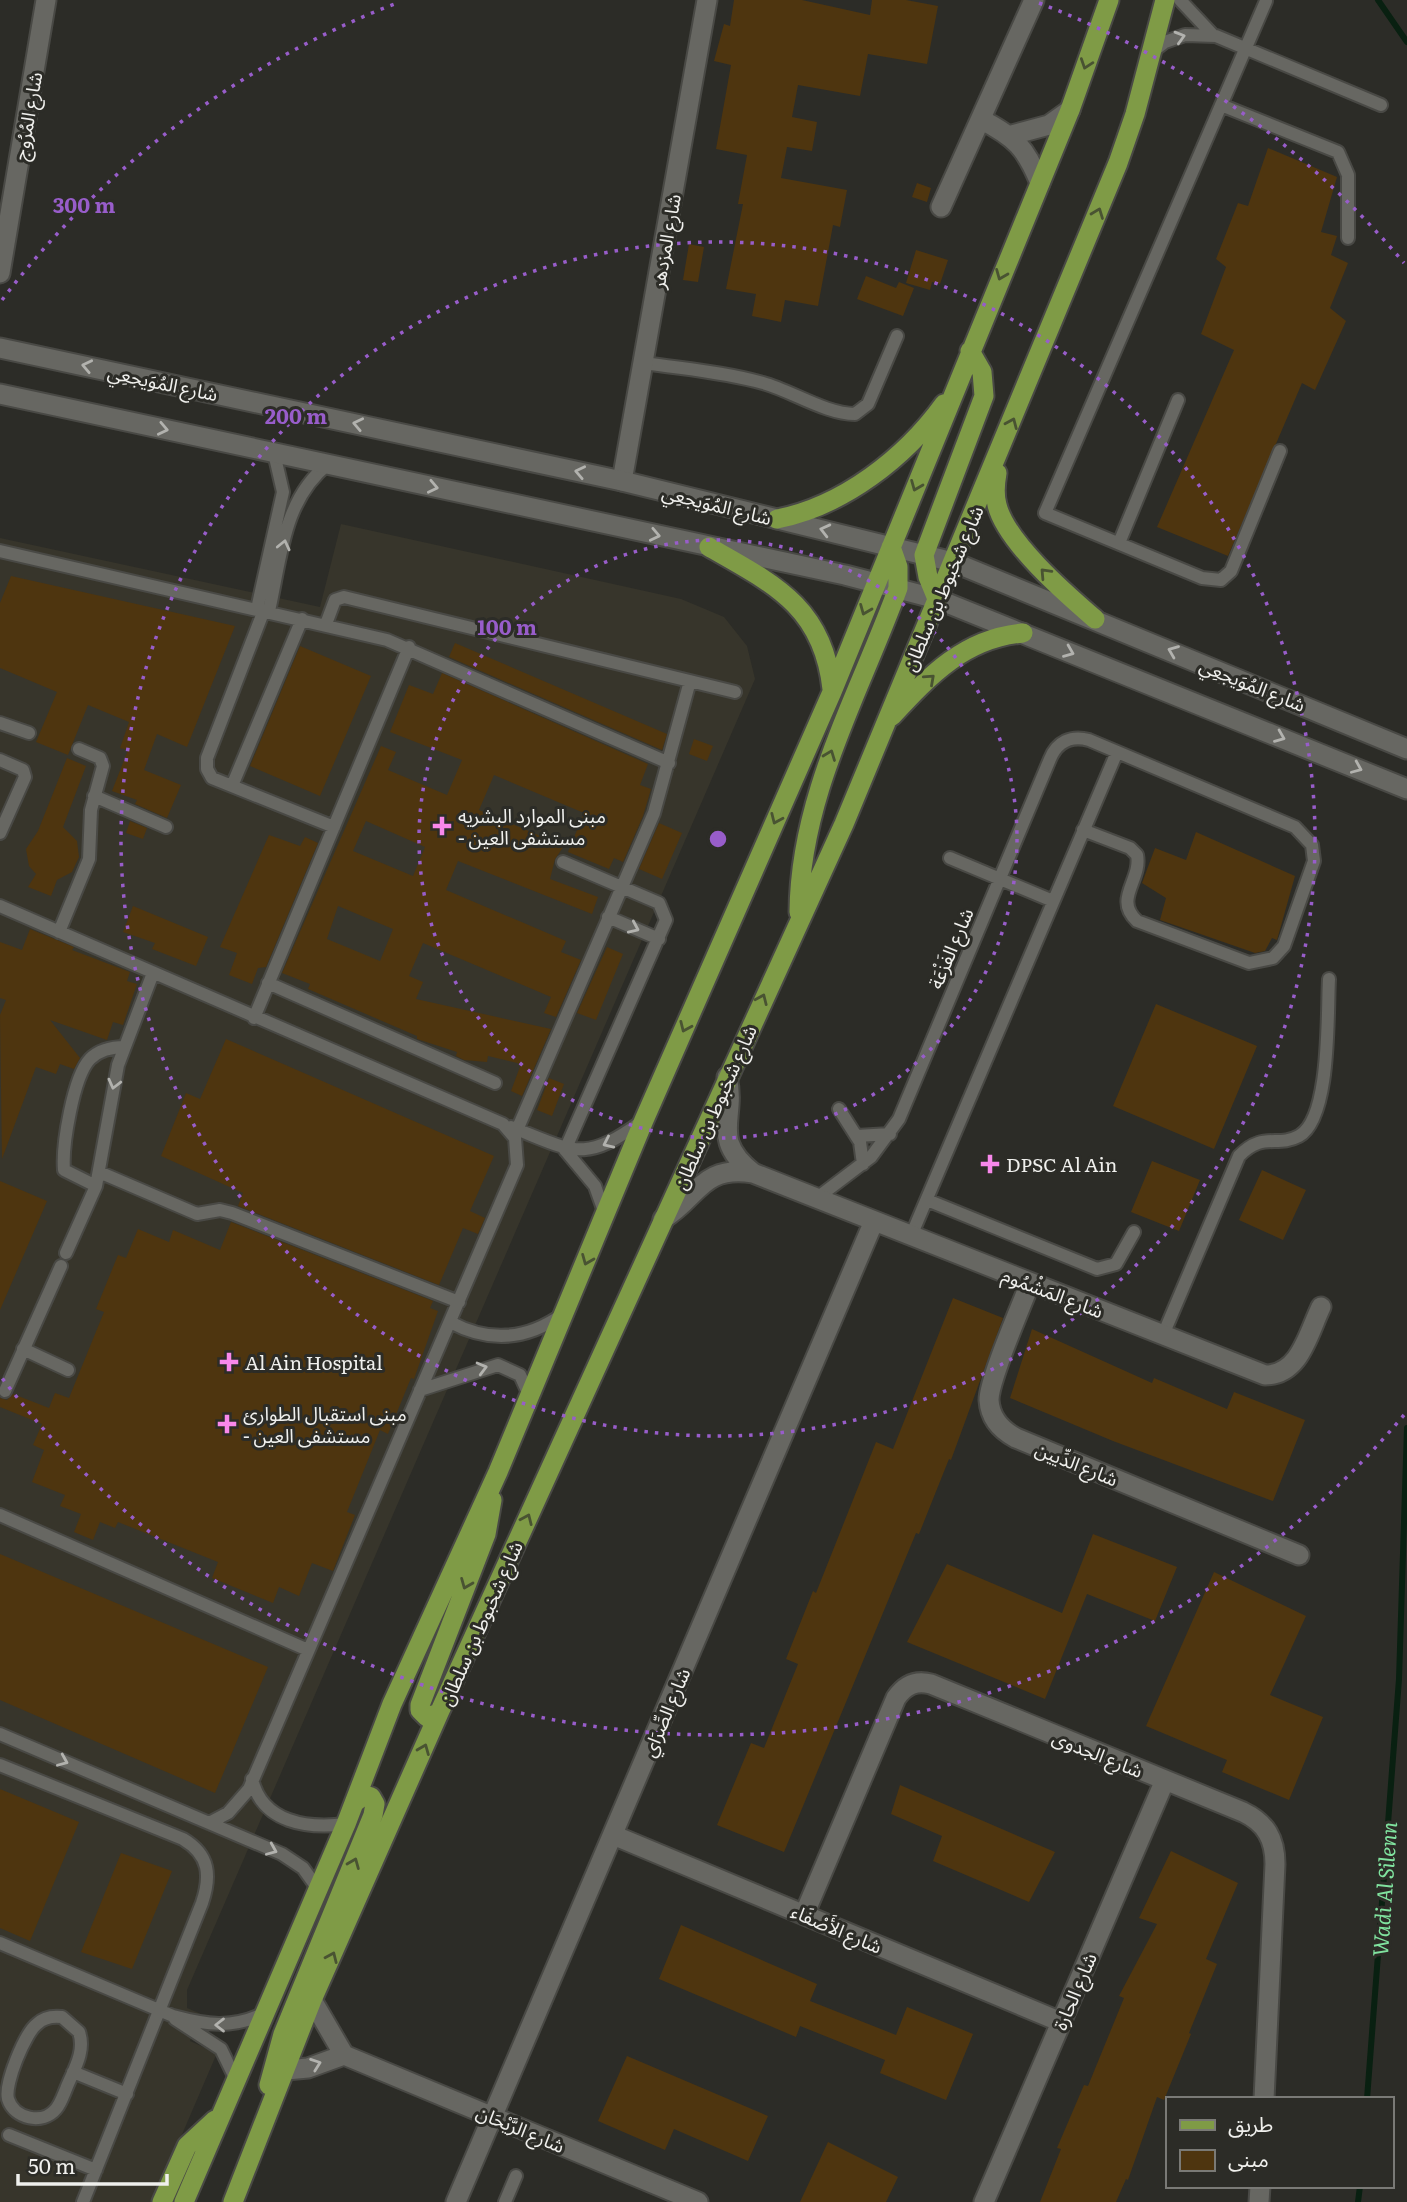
<svg xmlns="http://www.w3.org/2000/svg" width="1407" height="2202" viewBox="0 0 1407 2202" font-family="Literata,'Noto Sans Arabic',serif">
  <rect width="100%" height="100%" fill="#2c2c27"/>
  <path fill="#37352b" d="M341,524L681,599L724,617L747,646L755,679L187,1990V2008L201,2014L190,2041L217,2053L153,2202H0V538L320,607Z"/>
  <g fill="none" stroke-linecap="round" stroke-linejoin="round">
    <path stroke="#092011" stroke-width="6" d="M1378,0L1407,42
      M1367,2099L1399,1679L1407,1428
      M1358,2202L1360,2186"/>
  </g>
  <path fill="#4e350f" fill-rule="evenodd" d="M734,0H802L870,15L872,0H906L938,6L927,64L868,54L860,96L798,85L792,117L817,122L812,151L787,147L781,178L847,190L840,227L833,225L818,306L785,300L781,322L752,316L756,294L726,289L743,204H738L747,155L716,149L731,65L714,61L724,24L730,26Z
    M1268,148L1337,177L1321,232L1337,236L1331,255L1348,263L1330,308L1346,321L1315,390L1302,383L1228,556L1157,527L1234,350L1201,334L1226,267L1216,259L1238,203L1248,206Z
    M917,183L931,188L927,202L912,197Z
    M689,244L704,247L698,282L683,280Z
    M916,250L948,260L940,284L932,282L930,290L906,283Z
    M866,276L896,288L899,282L914,288L903,316L857,299Z
    M11,576L235,626L187,747L157,734L144,770L181,785L167,818L135,804L137,800L112,791L128,750L120,748L129,722L88,705L68,755L36,742L57,692L0,668V603Z
    M455,643L667,734L662,750L449,657Z
    M300,646L371,676L320,796L250,766Z
    M442,673L648,764L640,785L651,789L643,816L623,862L614,858L609,869L568,852L584,813L494,775L479,810L564,846L555,859L550,879L598,897L592,914L458,861L446,890L566,941L561,952L581,960L556,1017L544,1013L551,997L423,943L409,976L423,982L416,999L551,1029L522,1096L511,1091L521,1064L488,1056L487,1062L464,1060L456,1056L457,1052L417,1039V1036L308,989L310,984L282,973L381,746L396,752L388,770L447,795L462,760L390,732L409,685L433,694ZM366,821L425,847L413,876L353,851ZM338,906L393,929L380,961L327,939Z
    M694,739L713,746L707,761L689,754Z
    M67,758L86,766L63,827L77,841L79,857L72,872L57,880L51,896L28,887L36,874L29,866L26,849L38,831Z
    M130,821L147,828L143,839L126,833Z
    M659,823L682,833L662,879L639,869Z
    M1196,832L1295,876L1277,940L1272,938L1265,951L1255,953L1160,920L1166,898L1142,883L1155,848L1186,860Z
    M269,835L300,846L305,837L318,843L266,967L258,968L252,984L229,975L237,953L220,947Z
    M133,906L208,937L196,966L152,949L155,943L123,932Z
    M30,929L74,947L72,950L130,972L127,981L137,984L123,1025L113,1022L107,1040L50,1020L80,1058L74,1069L60,1064L56,1074L36,1067L2,1159L0,1015L6,1000L0,998V942L22,950Z
    M607,947L623,954L596,1020L577,1013Z
    M1156,1004L1257,1046L1214,1149L1113,1106Z
    M226,1039L494,1156L470,1211L485,1218L478,1234L463,1228L439,1285L238,1206L243,1193L161,1156L186,1093L200,1099Z
    M549,1078L564,1084L552,1116L537,1110Z
    M1152,1161L1200,1180L1179,1231L1131,1212Z
    M1262,1170L1306,1190L1283,1240L1239,1220Z
    M0,1181L47,1201L0,1310Z
    M231,1222L433,1301L430,1308L438,1311L414,1379L411,1378L388,1434L380,1430L347,1512L355,1515L333,1571L312,1563L299,1596L279,1587L273,1603L212,1578L218,1562L118,1522L115,1528L100,1522L93,1540L74,1532L81,1514L60,1506L65,1495L32,1482L44,1450L33,1445L42,1424L0,1407V1398L7,1400L13,1394L49,1408L55,1393L69,1398L104,1312L96,1309L118,1255L126,1258L138,1229L169,1242L173,1230L220,1250Z
    M953,1298L1003,1318L951,1460L949,1459L919,1534L916,1533L784,1852L717,1825L751,1743L764,1748L798,1664L786,1659L813,1591L816,1593L876,1442L893,1449Z
    M1032,1329L1152,1383L1154,1378L1227,1409L1234,1392L1305,1420L1273,1501L1113,1441L1010,1398Z
    M1093,1534L1177,1567L1155,1621L1087,1594L1045,1699L907,1642L947,1564L1062,1613Z
    M0,1554L268,1667L215,1793L0,1700Z
    M1214,1572L1306,1616L1270,1695L1323,1717L1289,1800L1222,1772L1227,1760L1146,1726Z
    M900,1785L1055,1852L1029,1902L933,1861L942,1836L891,1814Z
    M0,1789L79,1822L30,1941L0,1928Z
    M1171,1851L1238,1883L1206,1959L1217,1964L1189,2033L1191,2034L1164,2100L1157,2097L1128,2180L1126,2179L1116,2202H1040L1061,2149L1057,2148L1084,2085L1088,2086L1124,1998L1119,1996L1157,1924L1139,1918Z
    M121,1853L172,1871L132,1969L81,1952Z
    M681,1925L817,1984L810,2001L896,2035L907,2007L973,2034L946,2100L880,2073L885,2060L800,2026L796,2037L659,1979Z
    M627,2056L768,2116L748,2161L674,2129L665,2150L598,2121Z
    M828,2142L898,2177L886,2202H800Z"/>
  <g fill="none" stroke-linecap="round" stroke-linejoin="round">
    <defs>
      <path id="service" d="M1180,0L1212,34
        M1266,1L1045,513L1202,578L1221,580L1231,571L1280,451
        M1152,52L1165,42L1185,35L1216,36L1381,105
        M1221,105L1338,152L1348,175V238
        M645,363C684,369 724,372 763,383C792,391 826,414 855,414L868,404L897,336
        M1119,543L1178,400
        M0,551L387,640L669,763
        M257,609L283,492L274,453
        M264,610L207,758V769L212,778L334,827
        M269,611C281,558 283,500 328,464
        M326,624L335,600L344,597L735,692
        M0,723L29,733
        M0,760L23,770L25,777L0,833
        M232,786L302,619
        M94,796L166,827
        M950,858L1053,901
        M563,862L659,903L666,920L565,1150
        M0,906L503,1124L515,1138L517,1165L249,1789L228,1813L209,1823
        M608,917L659,939
        M59,932L89,859L91,810L103,766L100,758L79,749
        M268,983L495,1083
        M254,1018L409,647
        M839,1109L860,1142L863,1164
        M511,1127C573,1151 583,1164 641,1122
        M517,1130L654,813L690,681
        M857,1136L890,1134
        M565,1150L595,1186L605,1214
        M99,1172L197,1214L220,1210L232,1213L459,1302
        M96,1186L64,1170C62,1146 73,1077 90,1059C100,1049 112,1047 125,1047
        M817,1198L871,1157L899,1119L1050,759C1057,742 1071,735 1089,740L1295,827L1312,845L1314,861L1284,946L1273,958L1249,963L1137,921C1113,899 1142,880 1137,855L1130,848L1083,830
        M927,1200L1097,1269L1116,1264L1134,1232
        M911,1236L1117,752
        M66,1253L96,1186L118,1065L153,973
        M450,1322C489,1343 527,1340 563,1314
        M1163,1335L1239,1156C1263,1131 1277,1148 1299,1136C1331,1118 1327,1014 1329,979
        M23,1349L68,1370
        M420,1390L498,1365L520,1375L530,1397
        M5,1391L61,1266
        M0,1515L308,1650
        M0,1734L282,1854L303,1868L318,1889
        M0,1765L183,1839C210,1855 211,1876 202,1903L83,2202
        M252,1779C262,1823 308,1829 346,1824
        M0,1943L173,2016C206,2025 233,2029 265,2013
        M62,2017L79,2032C86,2052 73,2071 66,2089C63,2096 61,2103 56,2109C43,2125 14,2119 8,2099C4,2084 25,2033 37,2024C44,2017 53,2016 62,2017Z
        M175,2019L221,2049L236,2080
        M73,2072L127,2094
        M9,2135L96,2170
        M505,2202L516,2176"/>
      <path id="minor" d="M982,120C1015,137 1026,148 1040,183
        M1012,135L1049,125L1070,110
        M941,207L1034,0
        M0,273L46,0
        M622,481L707,0
        M727,1077C737,1119 709,1138 753,1173
        M663,1219C699,1197 701,1165 753,1173L1265,1375C1300,1375 1308,1334 1321,1307
        M1030,1283C1021,1307 989,1379 989,1400C990,1418 1001,1430 1016,1438L1299,1555
        M613,1835L1061,2022
        M804,1915L896,1698C905,1685 916,1680 931,1684L1243,1812C1266,1823 1275,1839 1275,1864L1264,2099
        M312,2000L344,2055
        M286,2070L308,2068L344,2055L698,2202
        M456,2202L874,1221
        M984,2202L1165,1780
        M1259,2202L1260,2186"/>
      <path id="tertiary" d="M0,348L622,481L953,562L1407,749
        M0,394L845,575L937,599L1407,789"/>
      <path id="primary" d="M997,473C995,484 994,494 997,505C1006,542 1066,594 1095,619
        M777,519C843,506 905,458 944,404
        M709,547C774,584 823,607 832,689
        M937,599L928,577L924,555L984,396L982,372L970,351
        M892,716C930,675 965,638 1023,633
        M799,912C800,795 859,695 898,588V567L891,547
        M439,1713L427,1717L420,1710V1705L486,1534L492,1500
        M269,2085L283,2034L373,1815L375,1804L371,1797L364,1795L354,1803
        M162,2202L187,2146L215,2120
        M184,2202L346,1824L392,1704L498,1472L644,1120L832,692L1070,110L1109,0
        M233,2202L312,2000L439,1713L844,824L1118,163L1135,114L1165,0"/>
    </defs>
    <use href="#service" stroke="#494945" stroke-width="16"/>
    <use href="#minor" stroke="#494945" stroke-width="23"/>
    <use href="#tertiary" stroke="#494945" stroke-width="23"/>
    <use href="#primary" stroke="#494945" stroke-width="23"/>
    <use href="#service" stroke="#676762" stroke-width="12"/>
    <use href="#minor" stroke="#676762" stroke-width="19"/>
    <use href="#tertiary" stroke="#676762" stroke-width="19"/>
    <use href="#primary" stroke="#7f9b46" stroke-width="19"/>
  </g>
  <defs><path id="oneway-chevron" d="M-2-3.5L2.5 0L-2 3.5" fill="none" stroke-width="1.6" stroke-linecap="round" stroke-linejoin="round" transform="scale(1.75)"/></defs>
  <g stroke="#b2b2ae">
    <use href="#oneway-chevron" transform="translate(1180 37) rotate(-16)"/>
    <use href="#oneway-chevron" transform="translate(87 366) rotate(-168)"/>
    <use href="#oneway-chevron" transform="translate(358 424) rotate(-168)"/>
    <use href="#oneway-chevron" transform="translate(163 429) rotate(12)"/>
    <use href="#oneway-chevron" transform="translate(580 472) rotate(-168)"/>
    <use href="#oneway-chevron" transform="translate(433 487) rotate(12)"/>
    <use href="#oneway-chevron" transform="translate(825 530) rotate(-166)"/>
    <use href="#oneway-chevron" transform="translate(655 535) rotate(12)"/>
    <use href="#oneway-chevron" transform="translate(284 545) rotate(-77)"/>
    <use href="#oneway-chevron" transform="translate(1173 651) rotate(-158)"/>
    <use href="#oneway-chevron" transform="translate(1069 652) rotate(22)"/>
    <use href="#oneway-chevron" transform="translate(1280 737) rotate(22)"/>
    <use href="#oneway-chevron" transform="translate(1357 768) rotate(23)"/>
    <use href="#oneway-chevron" transform="translate(634 928) rotate(24)"/>
    <use href="#oneway-chevron" transform="translate(114 1084) rotate(104)"/>
    <use href="#oneway-chevron" transform="translate(608 1143) rotate(155)"/>
    <use href="#oneway-chevron" transform="translate(482 1368) rotate(-15)"/>
    <use href="#oneway-chevron" transform="translate(63 1761) rotate(23)"/>
    <use href="#oneway-chevron" transform="translate(272 1850) rotate(23)"/>
    <use href="#oneway-chevron" transform="translate(220 2025) rotate(180)"/>
    <use href="#oneway-chevron" transform="translate(316 2064) rotate(-20)"/>
  </g>
  <g stroke="#495332">
    <use href="#oneway-chevron" transform="translate(1086 64) rotate(109)"/>
    <use href="#oneway-chevron" transform="translate(1098 213) rotate(-69)"/>
    <use href="#oneway-chevron" transform="translate(1001 275) rotate(112)"/>
    <use href="#oneway-chevron" transform="translate(1012 423) rotate(-67)"/>
    <use href="#oneway-chevron" transform="translate(916 486) rotate(112)"/>
    <use href="#oneway-chevron" transform="translate(1045 573) rotate(-133)"/>
    <use href="#oneway-chevron" transform="translate(865 610) rotate(112)"/>
    <use href="#oneway-chevron" transform="translate(930 679) rotate(-42)"/>
    <use href="#oneway-chevron" transform="translate(830 755) rotate(-69)"/>
    <use href="#oneway-chevron" transform="translate(776 819) rotate(114)"/>
    <use href="#oneway-chevron" transform="translate(762 999) rotate(-66)"/>
    <use href="#oneway-chevron" transform="translate(685 1027) rotate(114)"/>
    <use href="#oneway-chevron" transform="translate(587 1260) rotate(112)"/>
    <use href="#oneway-chevron" transform="translate(527 1519) rotate(-66)"/>
    <use href="#oneway-chevron" transform="translate(466 1584) rotate(112)"/>
    <use href="#oneway-chevron" transform="translate(424 1749) rotate(-68)"/>
    <use href="#oneway-chevron" transform="translate(354 1863) rotate(-68)"/>
    <use href="#oneway-chevron" transform="translate(332 1957) rotate(-66)"/>
  </g>
  <g fill="none" stroke="#985dca" stroke-width="3.5" stroke-dasharray="3.5 7">
    <circle cx="718" cy="839" r="299"/>
    <circle cx="718" cy="839" r="597"/>
    <path d="M1404 1415A896 896 0 0 1 2 1378M2 300A896 896 0 0 1 397 3M1039 3A896 896 0 0 1 1404 263"/>
  </g>
  <g fill="#f888eb" stroke="#2c2c27" stroke-width="2.5">
    <path d="M438.5 815.5h7v7h7v7h-7v7h-7v-7h-7v-7h7z"/>
    <path d="M986.5 1153.5h7v7h7v7h-7v7h-7v-7h-7v-7h7z"/>
    <path d="M225.5 1351.5h7v7h7v7h-7v7h-7v-7h-7v-7h7z"/>
    <path d="M223.5 1413.5h7v7h7v7h-7v7h-7v-7h-7v-7h7z"/>
  </g>
  <g text-anchor="middle" dominant-baseline="central" stroke-width="6" stroke-linejoin="round" paint-order="stroke">
    <g font-size="19" fill="#f0f0ed" stroke="#2c2c27">
      <text transform="translate(27 116) rotate(-80)">شارع المُرُوج</text>
      <text transform="translate(665 241) rotate(-80)">شارع المزدهر</text>
      <text transform="translate(163 382) rotate(12)">شارع المُوَيجعِي</text>
      <text transform="translate(717 504) rotate(14)">شارع المُوَيجعِي</text>
      <text transform="translate(942 588) rotate(-67)">شارع شخبوط بن سلطان</text>
      <text transform="translate(1253 684) rotate(22)">شارع المُوَيجعِي</text>
      <text transform="translate(950 948) rotate(-67)">شارع الفَزْعَة</text>
      <text transform="translate(714 1107) rotate(-66)">شارع شخبوط بن سلطان</text>
      <text transform="translate(1053 1292) rotate(21)">شارع المَشْمُوم</text>
      <text transform="translate(1077 1463) rotate(22)">شارع الدِّيين</text>
      <text transform="translate(480 1623) rotate(-66)">شارع شخبوط بن سلطان</text>
      <text transform="translate(665 1712) rotate(-67)">شارع الصِّرَاي</text>
      <text transform="translate(1098 1753) rotate(22)">شارع الجدوى</text>
      <text transform="translate(837 1928) rotate(23)">شارع الأَصْفَاء</text>
      <text transform="translate(1074 1991) rotate(-67)">شارع الحارة</text>
      <text transform="translate(521 2128) rotate(23)">شارع الرَّيْحَان</text>
    </g>
    <g font-size="19" fill="#f0f0ed" stroke="#2c2c27" text-anchor="start">
      <text x="458" y="815">مبنى الموارد البشريه<tspan x="458" dy="22">- مستشفى العين</tspan></text>
      <text x="1006" y="1164">DPSC Al Ain</text>
      <text x="245" y="1362">Al Ain Hospital</text>
      <text x="243" y="1413">مبنى استقبال الطوارئ<tspan x="243" dy="22">- مستشفى العين</tspan></text>
    </g>
    <g font-size="21" font-style="italic" fill="#80e39f" stroke="#2c2c27">
      <text transform="translate(1383 1889) rotate(-86)">Wadi Al Silenn</text>
    </g>
  </g>
  <circle cx="718" cy="839" r="10" fill="#985dca" stroke="#2c2c27" stroke-width="3.5"/>
  <g font-size="21" text-anchor="middle" font-weight="bold" fill="#985dca" stroke="#2c2c27" stroke-width="6" stroke-linejoin="round" paint-order="stroke">
    <text x="84" y="213">300 m</text>
    <text x="296" y="424">200 m</text>
    <text x="507" y="635">100 m</text>
  </g>
  <rect x="1166" y="2097" width="228" height="91" fill="#2c2c27" stroke="#7a7a76" stroke-width="2"/>
  <rect x="1180" y="2120" width="35" height="10" fill="#7f9b46" stroke="#7a7a76" stroke-width="2"/>
  <text x="1228" y="2132" font-size="21" fill="#f0f0ed">طريق</text>
  <rect x="1180" y="2150" width="35" height="21" fill="#4e350f" stroke="#7a7a76" stroke-width="2"/>
  <text x="1228" y="2167" font-size="21" fill="#f0f0ed">مبنى</text>
  <path d="M18 2174v10h149v-10" fill="none" stroke="#f0f0ed" stroke-width="3.5"/>
  <text x="28" y="2174" font-size="21" fill="#f0f0ed" stroke="#2c2c27" stroke-width="5" paint-order="stroke">50 m</text>
</svg>
